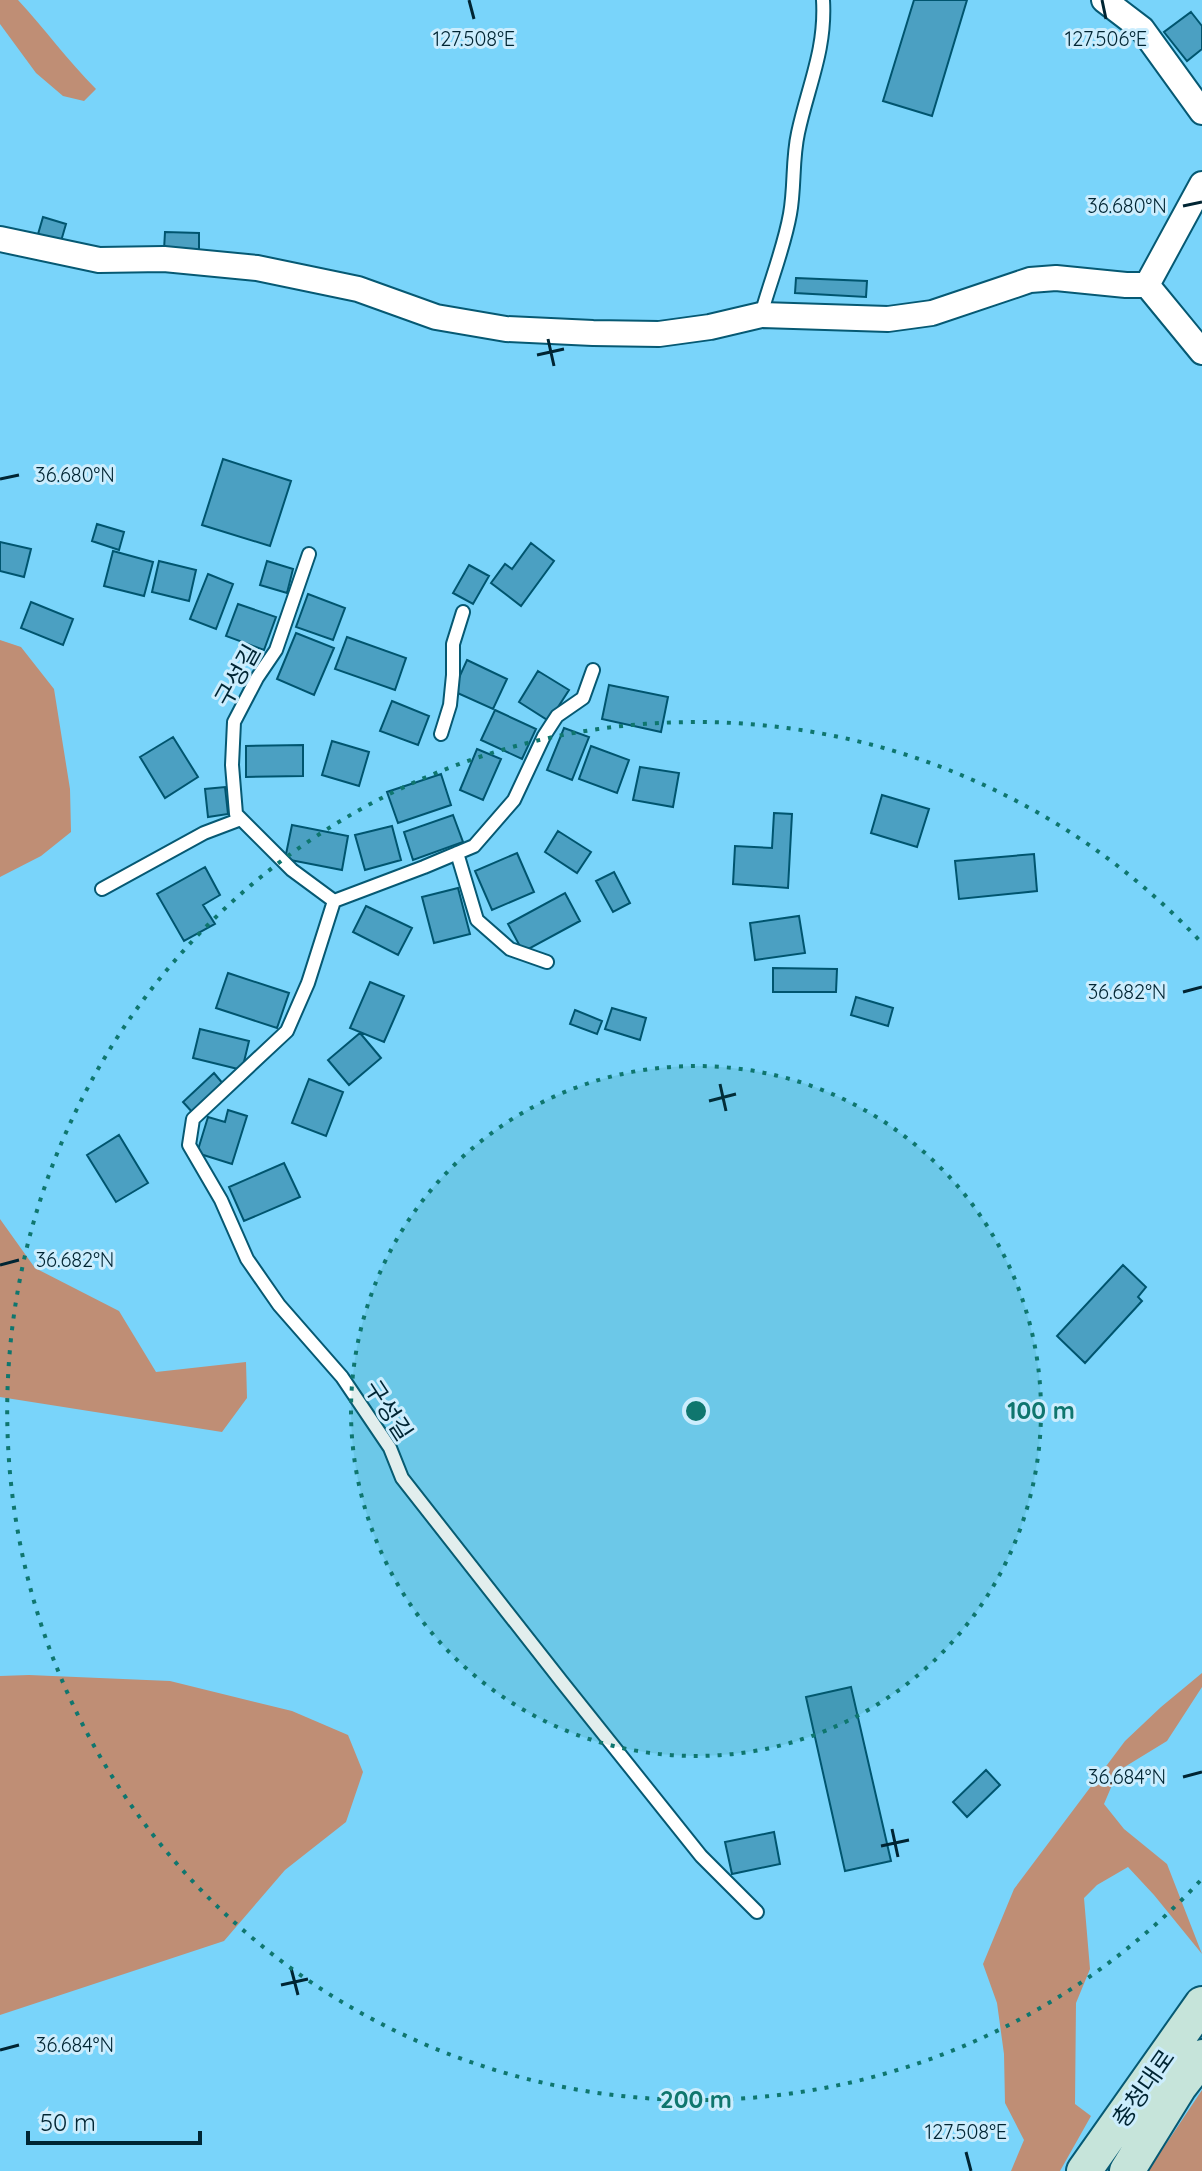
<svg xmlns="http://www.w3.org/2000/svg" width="1202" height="2171" viewBox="0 0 1202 2171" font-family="Quicksand,'Noto Sans KR',sans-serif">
  <rect width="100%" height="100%" fill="#79d4fa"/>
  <path fill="#bf8e75" d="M0,0H18C45,29 68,61 96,89L84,101L63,96L36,73L0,24Z
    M0,640L21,647L54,689L70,789L71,832L41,856L0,877Z
    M0,1219L35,1268L119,1311L156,1372L246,1362L247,1398L222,1432L0,1397Z
    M1202,1673V1687L1167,1741L1118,1771L1104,1804L1124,1829L1167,1864L1202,1954L1154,1895L1128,1867L1097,1885L1084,1898L1090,1969L1076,2003L1075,2104L1091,2116L1060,2171H1011L1024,2140L1005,2103L1004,2054L997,2003L983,1964L1014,1889L1125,1741L1161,1707Z
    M29,1675L170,1681L292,1711L348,1735L363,1772L346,1822L285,1870L224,1941L0,2015V1676Z
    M1202,2090V2171H1148Z"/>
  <path fill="#4ba0c2" stroke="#00556f" stroke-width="2" d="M914,0H967L932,116L883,101Z
    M1191,12L1202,26V49L1187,61L1164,32Z
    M43,217L66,224L59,248L36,241Z
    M165,232L199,233V251L164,250Z
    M796,278L867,281L866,297L795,293Z
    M223,459L291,481L270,546L202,525Z
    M97,524L124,532L119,550L92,541Z
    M0,542L31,549L24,577L0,571Z
    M531,543L554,561L521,606L491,583L505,564L512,569Z
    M113,551L153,562L144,596L104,586Z
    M159,561L196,570L189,601L152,592Z
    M267,561L293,569L287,593L260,585Z
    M469,565L489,576L473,604L453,593Z
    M208,574L233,584L216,629L190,619Z
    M308,594L345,608L333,640L296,627Z
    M31,602L73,619L63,645L21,628Z
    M238,604L276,617L264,650L226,636Z
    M296,633L334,648L314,695L277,679Z
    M347,637L406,658L395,690L335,669Z
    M467,660L507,679L493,709L453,691Z
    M538,671L569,690L549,721L519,702Z
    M609,685L668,697L661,732L602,719Z
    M392,701L429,716L418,745L380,731Z
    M495,710L536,729L522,759L481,740Z
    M564,728L589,737L572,780L547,770Z
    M173,737L198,777L165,798L140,757Z
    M332,741L369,752L359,786L322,775Z
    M303,745V776L246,777V746Z
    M591,746L629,760L617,793L579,779Z
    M477,749L501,759L483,800L460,790Z
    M640,767L679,773L673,807L633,800Z
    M441,774L451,805L398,823L387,792Z
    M225,787L228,814L208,817L205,789Z
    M882,795L929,809L917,847L871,833Z
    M774,813L792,814L788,888L733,884L735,846L772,848Z
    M453,815L463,842L413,860L404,832Z
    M292,825L348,836L342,870L285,859Z
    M392,826L401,860L365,870L355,835Z
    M558,831L591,852L577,873L545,852Z
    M517,853L534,892L492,910L475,871Z
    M1034,854L1037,891L959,899L955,861Z
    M205,867L220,895L203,905L215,924L184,941L157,894Z
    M614,872L630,903L613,912L596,881Z
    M458,888L470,934L434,943L422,897Z
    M565,893L580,921L523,952L508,924Z
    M366,906L412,928L398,955L353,932Z
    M799,916L805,953L755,960L750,923Z
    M773,968L837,969L836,992H773Z
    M228,973L289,993L277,1028L216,1008Z
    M370,982L404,996L384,1042L350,1028Z
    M856,997L893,1008L888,1026L851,1015Z
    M612,1008L646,1018L640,1040L605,1029Z
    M575,1010L602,1021L597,1034L570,1024Z
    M200,1029L249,1041L242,1070L193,1058Z
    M360,1033L381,1058L349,1085L328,1060Z
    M214,1073L224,1085L193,1113L183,1102Z
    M309,1079L343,1092L326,1136L292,1123Z
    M228,1110L247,1116L232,1164L197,1153L208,1117L225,1122Z
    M119,1135L148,1183L116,1202L87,1155Z
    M284,1163L300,1197L244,1221L229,1187Z
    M1123,1265L1146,1287L1138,1297L1142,1301L1085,1363L1057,1336Z
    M851,1687L891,1861L845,1871L806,1697Z
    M986,1770L1000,1785L967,1817L953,1802Z
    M774,1832L780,1864L732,1874L725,1842Z"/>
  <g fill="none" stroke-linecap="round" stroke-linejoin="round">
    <defs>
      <path id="lane" d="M761,315C770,282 784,248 790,214C795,187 792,160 798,133C808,86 826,50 823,0
        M309,554L276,650L257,678L234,722L232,765L236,814L292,870L334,901L308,983L287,1031L193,1119L189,1145L221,1200L247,1259L279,1305L342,1377L390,1448L402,1478L562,1682L701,1856L757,1912
        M441,734L450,705L453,675V644L463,612
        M457,853L477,920L510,949L547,962
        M102,889L204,833L241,819
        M334,901L424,867L474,846L514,800L544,736L557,716L583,698L593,670"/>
      <path id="street" d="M1104,0L1142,29L1202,112
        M1202,184L1147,285L1202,352
        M0,239L99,260L164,259L257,268L358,289L436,317L506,329L593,333L659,334L710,327L761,315L888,319L932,313L1030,280L1056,278L1126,285H1147"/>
      <path id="secondary" d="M1084,2171L1202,2004
        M1127,2171L1179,2087L1202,2057"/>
    </defs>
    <use href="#lane" stroke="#065973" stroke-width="16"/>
    <use href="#street" stroke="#065973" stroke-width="28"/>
    <use href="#secondary" stroke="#065973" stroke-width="38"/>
    <use href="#lane" stroke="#fff" stroke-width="12"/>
    <use href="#street" stroke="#fff" stroke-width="24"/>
    <use href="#secondary" stroke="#c6e4da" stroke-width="34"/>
  </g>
  <path fill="none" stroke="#002533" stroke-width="3" d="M469,0L474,19M1102,0L1106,19M1183,206L1202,202M548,339L554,366M537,355L564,349M0,479L19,475M1183,992L1202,987M720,1084L726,1111M709,1101L736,1094M0,1265L19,1260M1183,1777L1202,1772M892,1829L898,1857M881,1846L909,1840M291,1968L298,1995M281,1985L308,1979M0,2050L19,2045M966,2152L971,2171"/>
  <circle cx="696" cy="1411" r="345" fill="#0f766e" fill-opacity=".12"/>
  <g fill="none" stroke="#0f766e" stroke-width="4" stroke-dasharray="4 8">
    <circle cx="696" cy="1411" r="345"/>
    <path d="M1200 1881A689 689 0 1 1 1200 941"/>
  </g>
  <g text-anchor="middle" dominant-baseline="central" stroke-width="6" stroke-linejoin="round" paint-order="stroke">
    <g font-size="24" fill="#002533" stroke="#ccedfd">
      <text transform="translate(237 675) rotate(-61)">구성길</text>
      <text transform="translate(389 1410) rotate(57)">구성길</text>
      <text transform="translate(1143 2088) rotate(-55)">충청대로</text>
    </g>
  </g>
  <g font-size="20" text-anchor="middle" fill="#002533" stroke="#ccedfd" stroke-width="6" stroke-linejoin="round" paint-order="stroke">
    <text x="474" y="46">127.508°E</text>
    <text x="1106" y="46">127.506°E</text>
    <text x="1127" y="213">36.680°N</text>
    <text x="75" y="482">36.680°N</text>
    <text x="1127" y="999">36.682°N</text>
    <text x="75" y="1267">36.682°N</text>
    <text x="1127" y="1784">36.684°N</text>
    <text x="75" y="2052">36.684°N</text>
    <text x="966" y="2139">127.508°E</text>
  </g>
  <circle cx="696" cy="1411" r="12" fill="#0f766e" stroke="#ccedfd" stroke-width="4"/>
  <g font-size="24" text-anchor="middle" font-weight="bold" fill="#0f766e" stroke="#ccedfd" stroke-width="6" stroke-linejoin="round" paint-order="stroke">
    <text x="1041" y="1419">100 m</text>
    <text x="696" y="2108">200 m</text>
  </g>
  <path d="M28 2131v12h172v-12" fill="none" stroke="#002533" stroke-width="4"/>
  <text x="40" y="2131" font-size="24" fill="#002533" stroke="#ccedfd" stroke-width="6" paint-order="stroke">50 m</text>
</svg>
